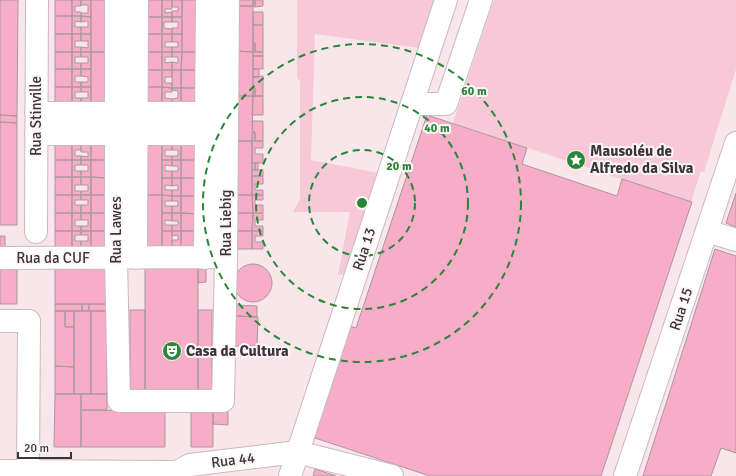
<svg xmlns="http://www.w3.org/2000/svg" width="736" height="476" viewBox="0 0 736 476" font-family="Signika,sans-serif">
  <rect width="100%" height="100%" fill="#f8e6eb"/>
  <path fill="#f6c8d8" d="M297,0H435L419,48L315,34L311,160L379,173L345,274L338,275L350,212H293L300,199V81L297,78Z
    M494,0H736V69L704,172L701,171L691,202L453,123Z"/>
  <path fill="#f7acc7" stroke="#a9989e" d="M0,0H18L17,116L0,115Z
    M55,0H72V16H55Z
    M72,0H81V6H75V12H81V16H72Z
    M81,0H91V17L81,16V13H88V5H81Z
    M91,0H108V52H91Z
    M145,0H162V17H145Z
    M162,0H172V9H165V13L172,12V17H162Z
    M172,0H182V17H172V11H178V7H172Z
    M182,0H199V52H182Z
    M236,0H253V6H236Z
    M253,0H255V7L253,6Z
    M255,0H263V6L255,7Z
    M236,6H253V52L236,51Z
    M253,12H263V25H253Z
    M55,16H72V34H55Z
    M72,16H81V22L75,21V27H81V34H72Z
    M81,16L91,17V34H81V27H88V21L81,22Z
    M145,17H162V34H145Z
    M162,17H172V22H164V28L172,29V34H162Z
    M172,17H182V34H172V28H178V22H172Z
    M253,25H263V52H255V43H253Z
    M55,34H72V52H55Z
    M72,34H81V41H75V47H81V52H72Z
    M81,34H91V52H81V47L88,48V41H81Z
    M145,34H162V52H145Z
    M162,34H172V42H165V47H172V52H162Z
    M172,34H182V52H172V47H178V42H172Z
    M253,43H255V52H253Z
    M236,51L253,52V96H236Z
    M55,52H72V69H55Z
    M72,52H81V57H75V63H81V69H72Z
    M81,52H91V69H81V63H88V57H81Z
    M91,52H108V105H91Z
    M145,52H162V70H145Z
    M162,52H172V57H165V63L172,62V70H162Z
    M172,52H182L181,70H172V62L178,63V57H172Z
    M182,52H199V70H181Z
    M253,52H263V56H253Z
    M253,56H263V69H253Z
    M55,69H72V87H55Z
    M72,69H81V76H75V82H81V87H72Z
    M81,69H91V87H81V82H88V77L81,76Z
    M253,69H259V77H253Z
    M145,70H162V87H145Z
    M162,70H172V77H165V83H172V88L162,87Z
    M172,70H181V88H172Z
    M181,70H199V88H181Z
    M263,76V96H255V88H253V77Z
    M55,87H72V105H55Z
    M72,87H81V92H75V98H81V105H72Z
    M81,87H91V105H81V98H88V92H81Z
    M145,87H162V105H145Z
    M162,87L172,88V92H165V98L172,99V105H162Z
    M172,88H181V105H172V99L178,98V91L172,90Z
    M181,88H199V105H181Z
    M253,88H255V96H253Z
    M236,96H253L252,141H235Z
    M253,96H263V115H252Z
    M0,115L17,116V123L0,122Z
    M427,115L527,148L522,164L617,196L622,179L692,202L601,476H430L312,437L349,326L356,328Z
    M252,121H263V141H255V132H253Z
    M0,122L17,123V225H0Z
    M253,132H255V141H252Z
    M235,141H252V195H235Z
    M252,141H263V148H255V154H263V163H252Z
    M55,142H72V160H55Z
    M72,142H81V150H75V156H81V160H72Z
    M81,142H91V160H81V156L88,157V152H81Z
    M91,142H108V160H91Z
    M145,142H162V195H145Z
    M162,142H172V150H165V156H172V160H162Z
    M172,142H181V160H172V156H178V150H172Z
    M181,142H199L198,160H181Z
    M55,160H72V177H55Z
    M72,160H81V165H75V171H81V177H72Z
    M81,160H91V177H81V171H88V165H81Z
    M91,160H108L107,178L91,177Z
    M162,160H172V166L165,165V171H172V178H162Z
    M172,160H181V178H172V171H178V166H172Z
    M181,160H198V178H181Z
    M252,163H255V170H252Z
    M255,163H258V170H255Z
    M252,170H263V176H252Z
    M252,176H263V184H255V190H263V195H252Z
    M55,177H72V195H55Z
    M72,177H81V185H75V191H81V195H72Z
    M81,177H91V195H81V191H88V185H81Z
    M91,177L107,178L108,195H91Z
    M162,178H172V186L165,185V190H172V196L162,195Z
    M172,178H181V196H172V190H178V185L172,186Z
    M181,178H198V196H181Z
    M736,193V227L726,223Z
    M55,195H72V213H55Z
    M72,195H81V200H75V205H81V213H72Z
    M81,195H91V213H81V205H88V200H81Z
    M91,195H108V213H91Z
    M145,195H162V249H145Z
    M162,195L172,196V201H165V206H172V213H162Z
    M235,195H252L253,213H235Z
    M252,195H263V200H255V205H263V213H253Z
    M172,196H181V213H172V206H178V201H172Z
    M181,196H198V214L181,213Z
    M55,213H72V231H55Z
    M72,213H81V220H75V226H81V231H72Z
    M81,213H91V231H81V226H88V220H81Z
    M91,213H108V231H91Z
    M162,213H172V221L165,220V225H172V231H162Z
    M172,213H181V231H172V225H178V221H172Z
    M181,213L198,214V231H181Z
    M235,213H253L252,231H235Z
    M253,213H263V220H255V226H263V231H252Z
    M55,231H72V248H55Z
    M72,231H81V235H75V241H81V249L72,248Z
    M81,231H91V249H81V241H88V235H81Z
    M91,231H108L107,249H91Z
    M162,231H172V249H162Z
    M172,231H181V249H172V240H178V235L172,236Z
    M181,231H198V249H181Z
    M235,231H252V249H235Z
    M252,231H263V236H255V242H263V249H252Z
    M0,236H5V248H0Z
    M715,249L736,256V453L721,448L711,476H643Z
    M234 283a19 19 0 1 1 38 0a19 19 0 1 1-38 0Z
    M0,266H17V304H0Z
    M55,267H107V304H55Z
    M145,267H198V392H145Z
    M198,267H206V282L198,283Z
    M55,304H82V311H55Z
    M82,304H89V311H82Z
    M89,304H107V311H89Z
    M235,305L257,306V317L235,316Z
    M130,310H145V392L130,391Z
    M198,310H212V392H198Z
    M55,311H65V327H74V367L55,366Z
    M65,311H74V327H65Z
    M74,311H91V394H74Z
    M91,311H107V394H91Z
    M235,316L258,317L257,346H235Z
    M55,366L74,367V394H55Z
    M55,394H81V447H54Z
    M81,394H107V410H81Z
    M81,410L165,411V447H81Z
    M191,410H213V447H191Z
    M213,410H228V425L213,424Z
    M315,469L336,476H313Z"/>
  <g fill="none" stroke-linecap="round" stroke-linejoin="round">
    <defs>
      <path id="minor" d="M116,0V258L119,401H223L226,257L228,0
        M413,104H446L481,0
        M36,113H222
        M36,134H221
        M707,231L736,240
        M36,232L37,0
        M0,258L219,257
        M136,258L137,0
        M205,258L207,0
        M0,321H29L28,471
        M0,471L177,472L190,465L297,452L392,476
        M290,476L446,0
        M625,476L736,143"/>
    </defs>
    <use href="#minor" stroke="#cab9be" stroke-width="24"/>
    <use href="#minor" stroke="#fff" stroke-width="22"/>
  </g>
  <g fill="none" stroke="#298638" stroke-width="2" stroke-dasharray="7 5">
    <circle cx="362" cy="203" r="53"/>
    <circle cx="362" cy="203" r="106"/>
    <circle cx="362" cy="203" r="159"/>
  </g>
  <defs>
    <symbol id="sight-disc" viewBox="-11 -11 22 22"><circle r="9.5" fill="#298638" stroke="#fdf6f8"/><path d="M0-6L1.8-2.2L6-1.7L2.9 1.2L3.7 5.4L0 3.3L-3.7 5.4L-2.9 1.2L-6-1.7L-1.8-2.2Z" fill="#fff"/></symbol>
    <symbol id="theatre-disc" viewBox="-11 -11 22 22"><circle r="9.5" fill="#298638" stroke="#fdf6f8"/><path d="M-5-5.5Q0-4 5-5.5V0Q5 5 0 6Q-5 5-5 0ZM-3.3-2.5H-1v1.5H-3.3ZM1-2.5H3.3v1.5H1ZM-2.8 1Q0 5.5 2.8 1Z" fill="#fff"/></symbol>
  </defs>
  <g fill-rule="evenodd">
    <use href="#sight-disc" x="565" y="149" width="22" height="22"/>
    <use href="#theatre-disc" x="161" y="340" width="22" height="22"/>
  </g>
  <g text-anchor="middle" dominant-baseline="central" stroke-width="4" stroke-linejoin="round" paint-order="stroke">
    <g font-size="15" fill="#3c3538" stroke="#fdf6f8">
      <text transform="translate(36 116) rotate(-90)">Rua Stinville</text>
      <text transform="translate(226 223) rotate(-90)">Rua Liebig</text>
      <text transform="translate(116 230) rotate(-90)">Rua Lawes</text>
      <text transform="translate(364 249) rotate(-72)">Rua 13</text>
      <text x="53" y="258">Rua da CUF</text>
      <text transform="translate(681 309) rotate(-72)">Rua 15</text>
      <text transform="translate(233 460) rotate(-7)">Rua 44</text>
    </g>
    <g font-size="15" font-weight="bold" fill="#3c3538" stroke="#fdf6f8" text-anchor="start">
      <text x="590" y="151">Mausoléu de<tspan x="590" dy="17">Alfredo da Silva</tspan></text>
      <text x="186" y="351">Casa da Cultura</text>
    </g>
  </g>
  <circle cx="362" cy="203" r="6" fill="#298638" stroke="#fdf6f8" stroke-width="2"/>
  <g font-size="12" text-anchor="middle" font-weight="bold" fill="#298638" stroke="#fdf6f8" stroke-width="4" stroke-linejoin="round" paint-order="stroke">
    <text x="474" y="95">60 m</text>
    <text x="437" y="132">40 m</text>
    <text x="399" y="170">20 m</text>
  </g>
  <path d="M18 452v6h53v-6" fill="none" stroke="#3c3538" stroke-width="2"/>
  <text x="24" y="452" font-size="12" fill="#3c3538" stroke="#fdf6f8" stroke-width="3" paint-order="stroke">20 m</text>
</svg>
